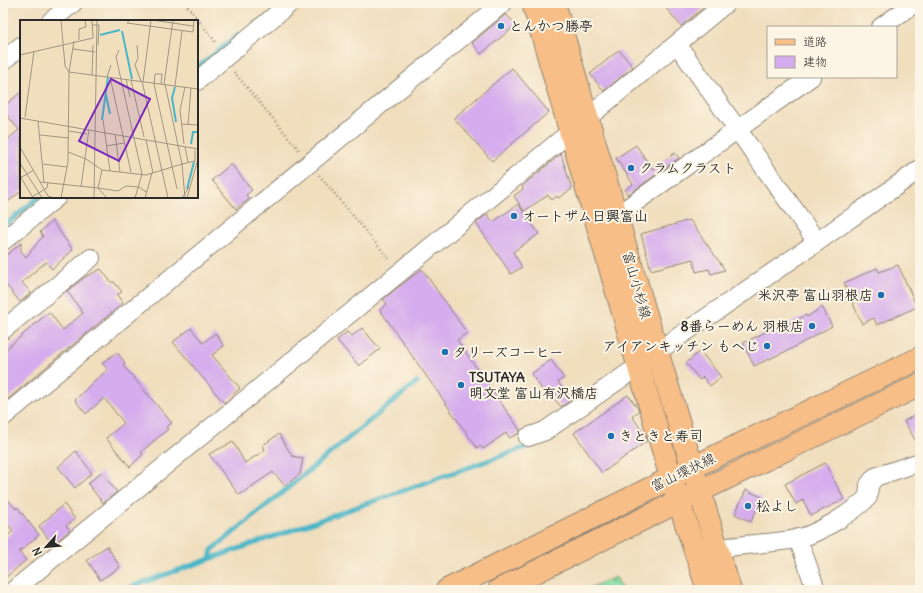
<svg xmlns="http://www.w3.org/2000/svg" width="923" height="593" viewBox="0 0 923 593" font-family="Delius,'Klee One',sans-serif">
  <defs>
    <pattern id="cemetery-stones" width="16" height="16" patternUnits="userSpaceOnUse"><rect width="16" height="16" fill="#86dea3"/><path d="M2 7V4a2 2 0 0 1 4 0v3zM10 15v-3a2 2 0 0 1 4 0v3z" fill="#74bf8c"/></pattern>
  </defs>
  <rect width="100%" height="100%" fill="#fcf5e5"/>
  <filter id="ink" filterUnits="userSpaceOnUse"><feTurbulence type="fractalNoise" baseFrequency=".025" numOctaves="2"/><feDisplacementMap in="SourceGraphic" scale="8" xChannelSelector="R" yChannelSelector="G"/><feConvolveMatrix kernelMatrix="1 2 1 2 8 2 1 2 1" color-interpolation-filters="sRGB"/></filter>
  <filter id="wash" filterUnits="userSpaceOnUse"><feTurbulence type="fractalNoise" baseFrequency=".012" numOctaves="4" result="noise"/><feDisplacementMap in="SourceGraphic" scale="16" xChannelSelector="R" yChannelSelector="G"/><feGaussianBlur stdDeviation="0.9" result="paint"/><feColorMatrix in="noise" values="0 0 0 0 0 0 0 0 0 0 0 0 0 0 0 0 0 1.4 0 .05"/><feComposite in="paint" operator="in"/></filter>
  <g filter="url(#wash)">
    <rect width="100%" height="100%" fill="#f0debd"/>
    <path fill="url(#cemetery-stones)" stroke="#588467" d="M616,577L622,590H584Z"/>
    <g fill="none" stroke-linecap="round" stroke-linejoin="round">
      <path stroke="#4ab6c7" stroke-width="5" d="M197,68L238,35
        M3,227L39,197
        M210,559L212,550L417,382
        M122,590L535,444"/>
    </g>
    <g id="blocks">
      <path fill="#d5aced" d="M662,3H709L681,26Z
        M506,14L516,25L481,54L472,43Z
        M619,50L633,67L604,91L590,74Z
        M512,68L549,112L492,161L454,118Z
        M21,92V191L3,206V143L19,130L3,110V107Z
        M636,145L652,169L675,153L679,158L628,195L625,190L633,184L616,158Z
        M561,154L572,189L558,198L557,196L552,200L548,195L524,211L514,196L523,189L522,186Z
        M231,164L252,190L246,195L249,199L236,209L212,180Z
        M518,204L539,234L513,252L522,267L511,274L476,223L487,214L493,222Z
        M690,220L725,270L711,274L709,269L696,272L693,259L651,270L641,234Z
        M52,221L73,250L52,269L46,262L22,282L31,293L20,302L3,281V258L21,243V251L26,257L43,236L40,232Z
        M898,265L917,307L877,325L874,318L862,324L844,283L877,268L879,272Z
        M101,269L111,282H114L122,292L117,295L123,303L3,403V352L49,312L63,330L83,313L67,291L85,277Z
        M422,269L467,333L457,340L520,430L519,433L510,438L506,433L483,449L480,446L477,448L380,310L387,304L383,299Z
        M822,307L832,326L791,349L754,366L743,343L780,325L781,328L806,315L807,317Z
        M191,328L203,343L215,333L224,346L212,355L240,388L224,403L173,342Z
        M362,328L380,349L359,366L337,340L347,332L352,336Z
        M700,351L721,377L710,386L703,377L700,380L686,363Z
        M117,352L125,363L123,365L172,423L166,427L168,429L141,452L143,454L130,467L106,438L124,423L104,398L86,414L75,400L94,381L108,370L102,363Z
        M551,360L564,378L558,382L571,400L561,407L547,390L544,392L531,374Z
        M628,395L637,407L639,411L632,416L646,436L647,441L602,473L574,433Z
        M920,412V448L904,421Z
        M279,434L292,456L303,458L300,474L285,486L273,472L239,495L209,454L233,442L245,463L265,450L263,445Z
        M76,451L92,473L75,488L58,467Z
        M825,463L844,499L811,516L803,500L796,504L785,484Z
        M101,472L117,492L103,503L88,484Z
        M746,490L762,497L751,522L735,514Z
        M3,494L16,509L17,507L39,535L19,552L26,560L3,580V540L13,531L3,518Z
        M64,504L75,519L66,526L70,530L55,543L52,539L50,541L39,526Z
        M107,546L120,567L100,580L87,560Z"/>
    </g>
  </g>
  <g filter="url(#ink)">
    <use href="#blocks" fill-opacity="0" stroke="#8e8474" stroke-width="1"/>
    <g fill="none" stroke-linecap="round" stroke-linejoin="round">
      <defs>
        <path id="minor" d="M51,21L73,3
          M881,27L915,3
          M677,44L817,242
          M3,61L21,46
          M197,81L290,3
          M616,216L811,77
          M3,241L57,197
          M3,330L91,258
          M3,417L503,3
          M528,437L545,431L630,372L668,344L817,242L920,169
          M798,538L816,590
          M718,551L729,547C751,544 774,543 796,539C816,535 854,512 868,497L869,485L875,477L920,462
          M14,590L597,110L726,3"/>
        <path id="major" d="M533,3L671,478L708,590
          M554,3C610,199 670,395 730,590
          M447,590L693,467L920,358
          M499,590L700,491L920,385"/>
      </defs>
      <use href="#minor" stroke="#8e8474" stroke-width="20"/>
      <use href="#major" stroke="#8e8474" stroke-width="24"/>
      <path stroke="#8e8474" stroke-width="2.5" stroke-dasharray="1 3" stroke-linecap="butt" d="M185,3L214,40L216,44
        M234,72L300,151
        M319,175L390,260"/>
      <use href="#minor" stroke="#fff" stroke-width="18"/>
      <use href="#major" stroke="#f7be88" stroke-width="22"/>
    </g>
  </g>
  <g fill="#1f6fb2" stroke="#fcf5e5" stroke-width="1.5">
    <circle cx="501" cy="26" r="4"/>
    <circle cx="631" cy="168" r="4"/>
    <circle cx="514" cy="216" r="4"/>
    <circle cx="881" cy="295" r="4"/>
    <circle cx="812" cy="326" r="4"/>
    <circle cx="767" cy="346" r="4"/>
    <circle cx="445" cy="352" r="4"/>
    <circle cx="461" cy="385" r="4"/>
    <circle cx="611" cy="436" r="4"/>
    <circle cx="748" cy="506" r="4"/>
  </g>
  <g text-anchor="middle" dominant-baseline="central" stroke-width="4" stroke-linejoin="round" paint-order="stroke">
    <g font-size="14" font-weight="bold" fill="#2b2b2b" stroke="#fcf5e5" text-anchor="start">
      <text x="509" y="26">とんかつ勝亭</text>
      <text x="639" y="168">クラムクラスト</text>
      <text x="522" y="216">オートザム日興富山</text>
      <text x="873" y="295" text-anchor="end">米沢亭 富山羽根店</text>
      <text x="804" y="326" text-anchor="end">8番らーめん 羽根店</text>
      <text x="759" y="346" text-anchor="end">アイアンキッチン もへじ</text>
      <text x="453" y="352">タリーズコーヒー</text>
      <text x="469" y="377">TSUTAYA<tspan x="469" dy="16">明文堂 富山有沢橋店</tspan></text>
      <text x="619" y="436">きときと寿司</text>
      <text x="756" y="506">松よし</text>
    </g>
    <g font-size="14" fill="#2b2b2b" stroke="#fcf5e5">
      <text transform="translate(637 285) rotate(74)">富山小杉線</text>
      <text transform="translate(683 472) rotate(-26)">富山環状線</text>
    </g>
  </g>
  <g transform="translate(20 20)">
    <rect width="178" height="178" fill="#f0debd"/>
    <path fill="none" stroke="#4ab6c7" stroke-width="2" d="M102,11L112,59M80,15L100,10M155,67L152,78L156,102M86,75L90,94M82,100L88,57M171,124L173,112H178M167,169L174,142"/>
    <path fill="none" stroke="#a19683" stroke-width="1" d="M41,0L45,46L49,52L48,142L41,178M110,0L107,3L173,12L174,0M132,0L173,6M72,5H79L78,25M59,20V9L66,7L65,0M54,21L49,52L178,69M117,25L118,38L115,45L121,61M53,29L75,32M99,30L96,37L122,154M0,35L73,18L72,0M72,55L73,25M87,57L91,45M90,57L111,152M106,59L110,77M111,60L124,117M122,61L148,178M123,62L131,0M141,64L142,54H135L134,64L157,169M144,64L153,0M145,64L162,144L175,141V130M155,66L162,11M5,97L14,31M0,98L178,129M83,100L90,151M18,101L24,162M162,104L178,105M168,105L171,68M49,111L67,114M95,114L100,152M20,115L49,118M126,120L133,153M164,124L160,90L165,67M86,126L104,123M0,127L20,162L78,168L87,178M165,127L168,142M48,132L66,139L82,150L126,155L162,144L165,178M0,143L22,178M23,144L47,147M82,150L78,168L98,171L106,166L119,167L126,172M0,156L12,176M0,158L14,150M20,162L28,176L34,178M61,167L69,109M10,178L27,168L28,162M74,178L77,0M115,178L122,154M125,178L132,153M162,178L169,167M167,178L178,139"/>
    <path fill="#7b2cbf" fill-opacity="0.15" stroke="#7b2cbf" stroke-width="2" d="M91,59L130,79L99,141L59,121Z"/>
    <rect width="178" height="178" fill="none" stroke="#2b2b2b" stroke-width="2"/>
  </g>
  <rect width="923" height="593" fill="none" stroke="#fcf5e5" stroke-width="16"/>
  <rect x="767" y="26" width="130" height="52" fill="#fcf5e5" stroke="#a8a49b"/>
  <rect x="775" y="39" width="20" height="6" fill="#f7be88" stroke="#a8a49b"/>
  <text x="803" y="46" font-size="12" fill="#2b2b2b">道路</text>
  <rect x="775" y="56" width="20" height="12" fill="#d5aced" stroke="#a8a49b"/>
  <text x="803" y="66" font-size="12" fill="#2b2b2b">建物</text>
  <g transform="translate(46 547) rotate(243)" stroke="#fcf5e5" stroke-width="3" paint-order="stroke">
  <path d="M0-3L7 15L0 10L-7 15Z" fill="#2b2b2b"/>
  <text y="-6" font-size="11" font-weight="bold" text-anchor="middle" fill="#2b2b2b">N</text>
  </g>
</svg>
